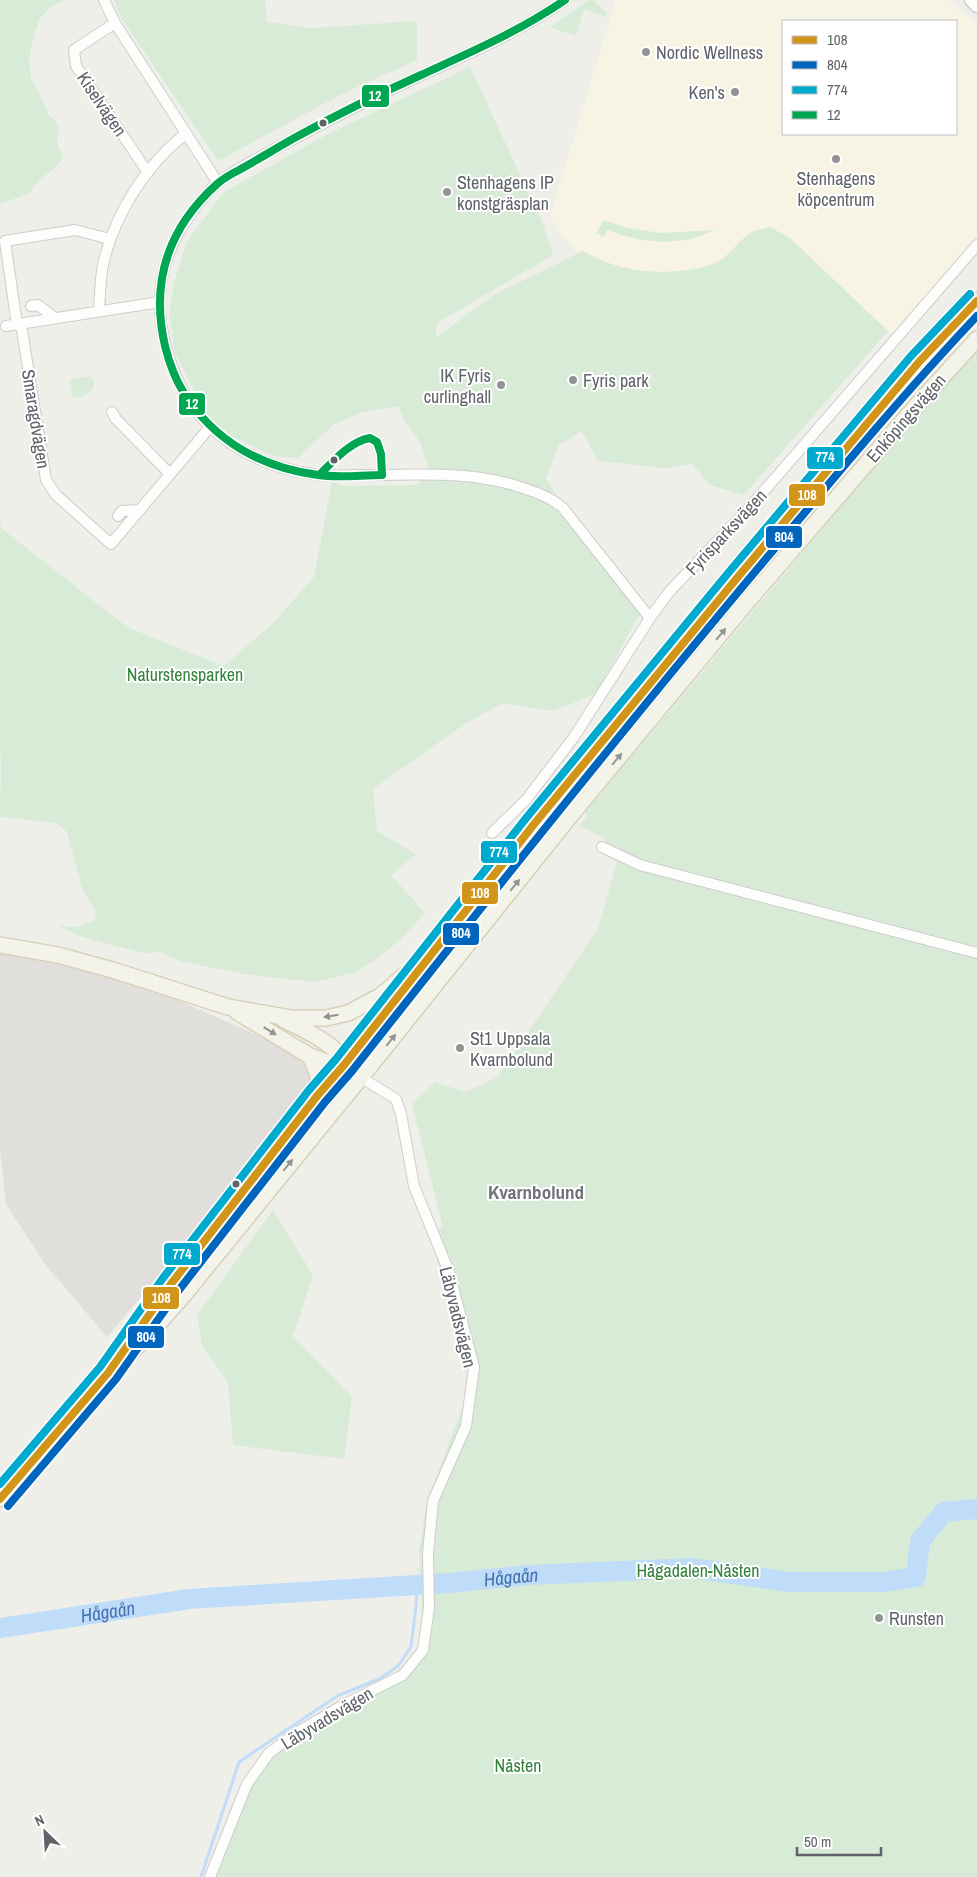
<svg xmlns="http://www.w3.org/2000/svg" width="977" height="1877" viewBox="0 0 977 1877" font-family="'Archivo Narrow',sans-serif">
  <rect width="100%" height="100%" fill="#efefea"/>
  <path fill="#f7f4e4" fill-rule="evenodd" d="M616,0H948L977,24V245L897,338L873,317L752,233L688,289L640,313L562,236L550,216ZM783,21H956V134H783Z"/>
  <path fill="#e0dfdb" d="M0,952L63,964L157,991L268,1040L304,1063L309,1073V1085L229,1194L107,1337L44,1263L6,1204L0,1147Z"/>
  <path fill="#d8ebd7" d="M0,0H64L48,9L39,20L34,36L29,60L31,79L37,88L49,116L54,119L59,128L57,142L63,158L58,165L40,180L28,194L0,204Z
    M114,0H265L267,22L312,28L417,21V60L340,95L218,161L120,16Z
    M589,0L595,1L607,14L604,16L584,9L576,36L550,27Z
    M470,67L543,224L553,255L437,323L435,338L495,294L583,251C615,270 651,275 687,270C697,268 708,267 717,262C730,256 739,239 752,232C757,230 765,229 770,227L790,238L888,331L744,495L710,485L692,464L665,468L598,461L582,431L559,445L546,479L582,535L612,573L640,614L595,695L552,711L503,703L465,724L373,789L377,831L416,854L391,875L425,913L400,940L375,960L356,972L314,982L243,974L183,962L158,951L146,954L79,936L58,926L77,927L94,921L96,913L82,888L67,832L56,823L0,817C0,807 2,755 0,750V520L1,528L127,627L224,666L273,623L314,577L332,482L345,486L418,485L428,467L420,442L404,420L398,406L363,412L334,424L298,458L274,456L232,437L210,417L199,400L175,353L169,314L174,283L187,241L224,192L324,136Z
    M604,220L624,227L660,233L715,230C679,247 644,244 607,230L604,237L596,233Z
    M977,348V1877H206L221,1844L235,1799L254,1768L269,1753L397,1674L423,1646L420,1572L416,1569L420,1568L419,1550L427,1502L469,1389L466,1353L428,1232L443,1227L412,1104L435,1082L466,1092L498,1077L598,928L618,858L603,837L579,826L587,816L585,812L927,404Z
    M90,376L94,380C95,394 85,396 73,398L70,380Z
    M273,1210L313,1275L293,1336L352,1397L344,1459L233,1445L228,1382L202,1346L197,1315Z"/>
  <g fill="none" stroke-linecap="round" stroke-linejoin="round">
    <path stroke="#bfdcf9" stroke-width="3" d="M201,1877L239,1762L337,1696L379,1679L398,1666L411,1647L416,1606L417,1585"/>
    <path stroke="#bfdcf9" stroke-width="20" id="s1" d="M0,1628L189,1599L449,1583L528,1575L692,1568L789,1582H883L916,1577L920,1541L944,1512L977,1509"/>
    <defs>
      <path id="minor" d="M104,0L115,23L218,183
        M565,0C520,31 471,53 422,75C376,96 331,119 286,143C264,155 239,167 219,182C208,190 199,203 191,214C153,265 152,318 176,376C200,435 257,468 319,475C334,476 350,475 366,475C420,475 474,470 526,489C539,493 552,498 563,508L650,618
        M115,23L74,50L76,66L147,171
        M31,306L38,305L55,318
        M99,311C100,296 100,280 103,265C114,215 145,166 185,134
        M21,324L46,480L56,495L111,544L210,427
        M17,325L5,241L75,230L110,239
        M6,326L160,302
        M112,412L116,419L169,473
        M118,516L122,511L140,510
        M492,833L526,800L574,737L650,618L669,592L751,506L977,245
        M602,847L640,865L977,953
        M210,1877L247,1784L269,1753L298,1732L345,1704L403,1675L423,1650L429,1607L428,1553L433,1501L466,1426L474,1367L449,1272L414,1186L401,1114L396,1099L360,1077"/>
      <path id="tertiary" d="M971,0L977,6"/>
      <path id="primary" d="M0,945L58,955L116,971L228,1007L291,1018H326L348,1013L380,996L406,974
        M237,1012L310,1056L335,1065H344
        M283,1019C300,1028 319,1036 334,1049C341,1056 343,1064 351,1070
        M310,1056L318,1075L317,1096
        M126,1357L145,1339L183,1296L379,1055L567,820L748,601L923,398L977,339
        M0,1499L58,1433L108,1373L135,1333L171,1284L317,1096L344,1065L535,823L737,578L919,362L977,301"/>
    </defs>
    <use href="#minor" stroke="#cccdcc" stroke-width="12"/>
    <use href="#tertiary" stroke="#cccdcc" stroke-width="15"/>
    <use href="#primary" stroke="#d7d1b8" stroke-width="18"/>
    <use href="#minor" stroke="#fdfdfc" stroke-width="10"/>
    <use href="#tertiary" stroke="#fdfdfc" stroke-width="12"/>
    <use href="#primary" stroke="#f4f3e9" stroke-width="15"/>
    <defs>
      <path id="bus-1" d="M0,1499L108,1373L171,1284L317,1096L344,1065L535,823L737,578L919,362L977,301"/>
      <path id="bus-2" d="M8,1506L116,1379L179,1290L325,1102L352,1071C489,897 627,724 770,554C838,473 905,392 977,316"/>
      <path id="bus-3" d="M0,1484L100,1367L163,1278L309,1090L336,1059L527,817L729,572L911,356L970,294"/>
      <path id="bus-4" d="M319,475C334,461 349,442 370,438L377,442L381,454L382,475
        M382,475C361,475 339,478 318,475C262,468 214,441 184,393C175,379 169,362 165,346C150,281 168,228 217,184C224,178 231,174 239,170C259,159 278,147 298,136C338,114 379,94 421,75C471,52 520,31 565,0"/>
    </defs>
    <use href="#bus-1" stroke="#fff" stroke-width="11"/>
    <use href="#bus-2" stroke="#fff" stroke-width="11"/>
    <use href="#bus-3" stroke="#fff" stroke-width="11"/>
    <use href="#bus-4" stroke="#fff" stroke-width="11"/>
    <use href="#bus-1" stroke="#d1951a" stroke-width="8"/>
    <use href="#bus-2" stroke="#0065bd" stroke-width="8"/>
    <use href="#bus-3" stroke="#00a9ce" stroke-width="8"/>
    <use href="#bus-4" stroke="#00a651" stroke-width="8"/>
  </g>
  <defs><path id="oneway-solid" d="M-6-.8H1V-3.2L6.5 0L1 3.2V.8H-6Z" transform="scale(1.25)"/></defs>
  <g fill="#939595">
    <use href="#oneway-solid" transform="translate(721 634) rotate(-50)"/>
    <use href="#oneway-solid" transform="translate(617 759) rotate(-50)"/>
    <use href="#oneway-solid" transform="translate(515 885) rotate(-51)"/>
    <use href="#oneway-solid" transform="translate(331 1016) rotate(171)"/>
    <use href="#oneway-solid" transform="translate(270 1031) rotate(31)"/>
    <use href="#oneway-solid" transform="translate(391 1040) rotate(-51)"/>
    <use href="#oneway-solid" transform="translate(288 1165) rotate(-51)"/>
  </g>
  <g fill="#919396" stroke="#fff" stroke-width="2">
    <circle cx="646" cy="52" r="5"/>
    <circle cx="735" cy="92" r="5"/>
    <circle cx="836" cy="159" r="5"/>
    <circle cx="447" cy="192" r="5"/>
    <circle cx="573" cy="380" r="5"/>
    <circle cx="501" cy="385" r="5"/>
    <circle cx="460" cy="1048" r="5"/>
    <circle cx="879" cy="1618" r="5"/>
  </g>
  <g fill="#5f6268" stroke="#fff" stroke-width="2">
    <circle cx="323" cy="123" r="4.5"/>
    <circle cx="334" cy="460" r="4.5"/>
    <circle cx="236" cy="1184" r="4.5"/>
  </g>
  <g text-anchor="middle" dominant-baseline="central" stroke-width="4" stroke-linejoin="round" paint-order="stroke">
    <g font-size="18" fill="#5f6268" stroke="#fff" text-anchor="start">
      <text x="656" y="52">Nordic Wellness</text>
      <text x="725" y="92" text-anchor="end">Ken's</text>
      <text x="836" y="178" text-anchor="middle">Stenhagens<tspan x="836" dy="21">köpcentrum</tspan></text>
      <text x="457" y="182">Stenhagens IP<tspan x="457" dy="21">konstgräsplan</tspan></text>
      <text x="491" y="375" text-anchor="end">IK Fyris<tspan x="491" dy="21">curlinghall</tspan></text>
      <text x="583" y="380">Fyris park</text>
      <text x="470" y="1038">St1 Uppsala<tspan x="470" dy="21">Kvarnbolund</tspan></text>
      <text x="889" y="1618">Runsten</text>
    </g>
    <g font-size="18" fill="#5f6268" stroke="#fff">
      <text transform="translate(102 104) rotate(56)">Kiselvägen</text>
      <text transform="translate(906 418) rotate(-49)">Enköpingsvägen</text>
      <text transform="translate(36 419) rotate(81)">Smaragdvägen</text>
      <text transform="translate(726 532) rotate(-47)">Fyrisparksvägen</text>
      <text transform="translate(458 1317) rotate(76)">Läbyvadsvägen</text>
      <text transform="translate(327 1718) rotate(-31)">Läbyvadsvägen</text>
    </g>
    <g font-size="18" fill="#34823d" stroke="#fff">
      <text x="185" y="674">Naturstensparken</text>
      <text x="698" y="1570">Hågadalen-Nåsten</text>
      <text x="518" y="1765">Nåsten</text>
    </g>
    <g font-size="19" font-weight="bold" fill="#70747a" stroke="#fff">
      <text x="536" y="1192">Kvarnbolund</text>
    </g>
    <g font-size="19" font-style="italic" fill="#4472b3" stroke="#fff">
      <text stroke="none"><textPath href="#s1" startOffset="514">Hågaån</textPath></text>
      <text stroke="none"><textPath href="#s1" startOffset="109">Hågaån</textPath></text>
    </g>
  </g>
  <g stroke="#fff" stroke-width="2">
    <rect x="361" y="84" width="29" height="24" rx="5" fill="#00a651"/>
    <rect x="178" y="392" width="28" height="24" rx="5" fill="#00a651"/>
    <rect x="806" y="446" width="38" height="24" rx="5" fill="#00a9ce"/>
    <rect x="788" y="483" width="38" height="24" rx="5" fill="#d1951a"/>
    <rect x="765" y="525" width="38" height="24" rx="5" fill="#0065bd"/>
    <rect x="480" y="840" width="38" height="24" rx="5" fill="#00a9ce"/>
    <rect x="461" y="881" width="38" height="24" rx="5" fill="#d1951a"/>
    <rect x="442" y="922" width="38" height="24" rx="5" fill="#0065bd"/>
    <rect x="163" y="1242" width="38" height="24" rx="5" fill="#00a9ce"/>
    <rect x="142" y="1286" width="38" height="24" rx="5" fill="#d1951a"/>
    <rect x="127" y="1325" width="38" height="24" rx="5" fill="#0065bd"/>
  </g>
  <g font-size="14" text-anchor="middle" font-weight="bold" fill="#fff">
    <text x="375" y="101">12</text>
    <text x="192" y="409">12</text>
    <text x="825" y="462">774</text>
    <text x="807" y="500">108</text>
    <text x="784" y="542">804</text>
    <text x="499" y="857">774</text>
    <text x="480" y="898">108</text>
    <text x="461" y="938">804</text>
    <text x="182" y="1259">774</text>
    <text x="161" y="1303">108</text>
    <text x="146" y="1342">804</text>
  </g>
  <rect x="782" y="20" width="175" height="115" fill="#ffffff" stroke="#bfc0c3"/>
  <rect x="792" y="36" width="25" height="8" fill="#d1951a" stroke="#bfc0c3"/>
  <text x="827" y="45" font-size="15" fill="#5f6268">108</text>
  <rect x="792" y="61" width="25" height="8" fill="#0065bd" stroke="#bfc0c3"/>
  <text x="827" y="70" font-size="15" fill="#5f6268">804</text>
  <rect x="792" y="86" width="25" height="8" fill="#00a9ce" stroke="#bfc0c3"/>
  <text x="827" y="95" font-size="15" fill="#5f6268">774</text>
  <rect x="792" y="111" width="25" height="8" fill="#00a651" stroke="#bfc0c3"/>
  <text x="827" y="120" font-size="15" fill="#5f6268">12</text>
  <g transform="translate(45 1832) rotate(335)" stroke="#ffffff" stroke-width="4" paint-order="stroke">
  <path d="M0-4L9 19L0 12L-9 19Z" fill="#5f6268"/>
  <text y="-8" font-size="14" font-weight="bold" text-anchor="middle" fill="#5f6268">N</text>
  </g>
  <path d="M797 1847v8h84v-8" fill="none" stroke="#5f6268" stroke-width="2.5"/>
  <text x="804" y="1847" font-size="15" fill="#5f6268" stroke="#ffffff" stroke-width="4" paint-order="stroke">50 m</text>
</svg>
